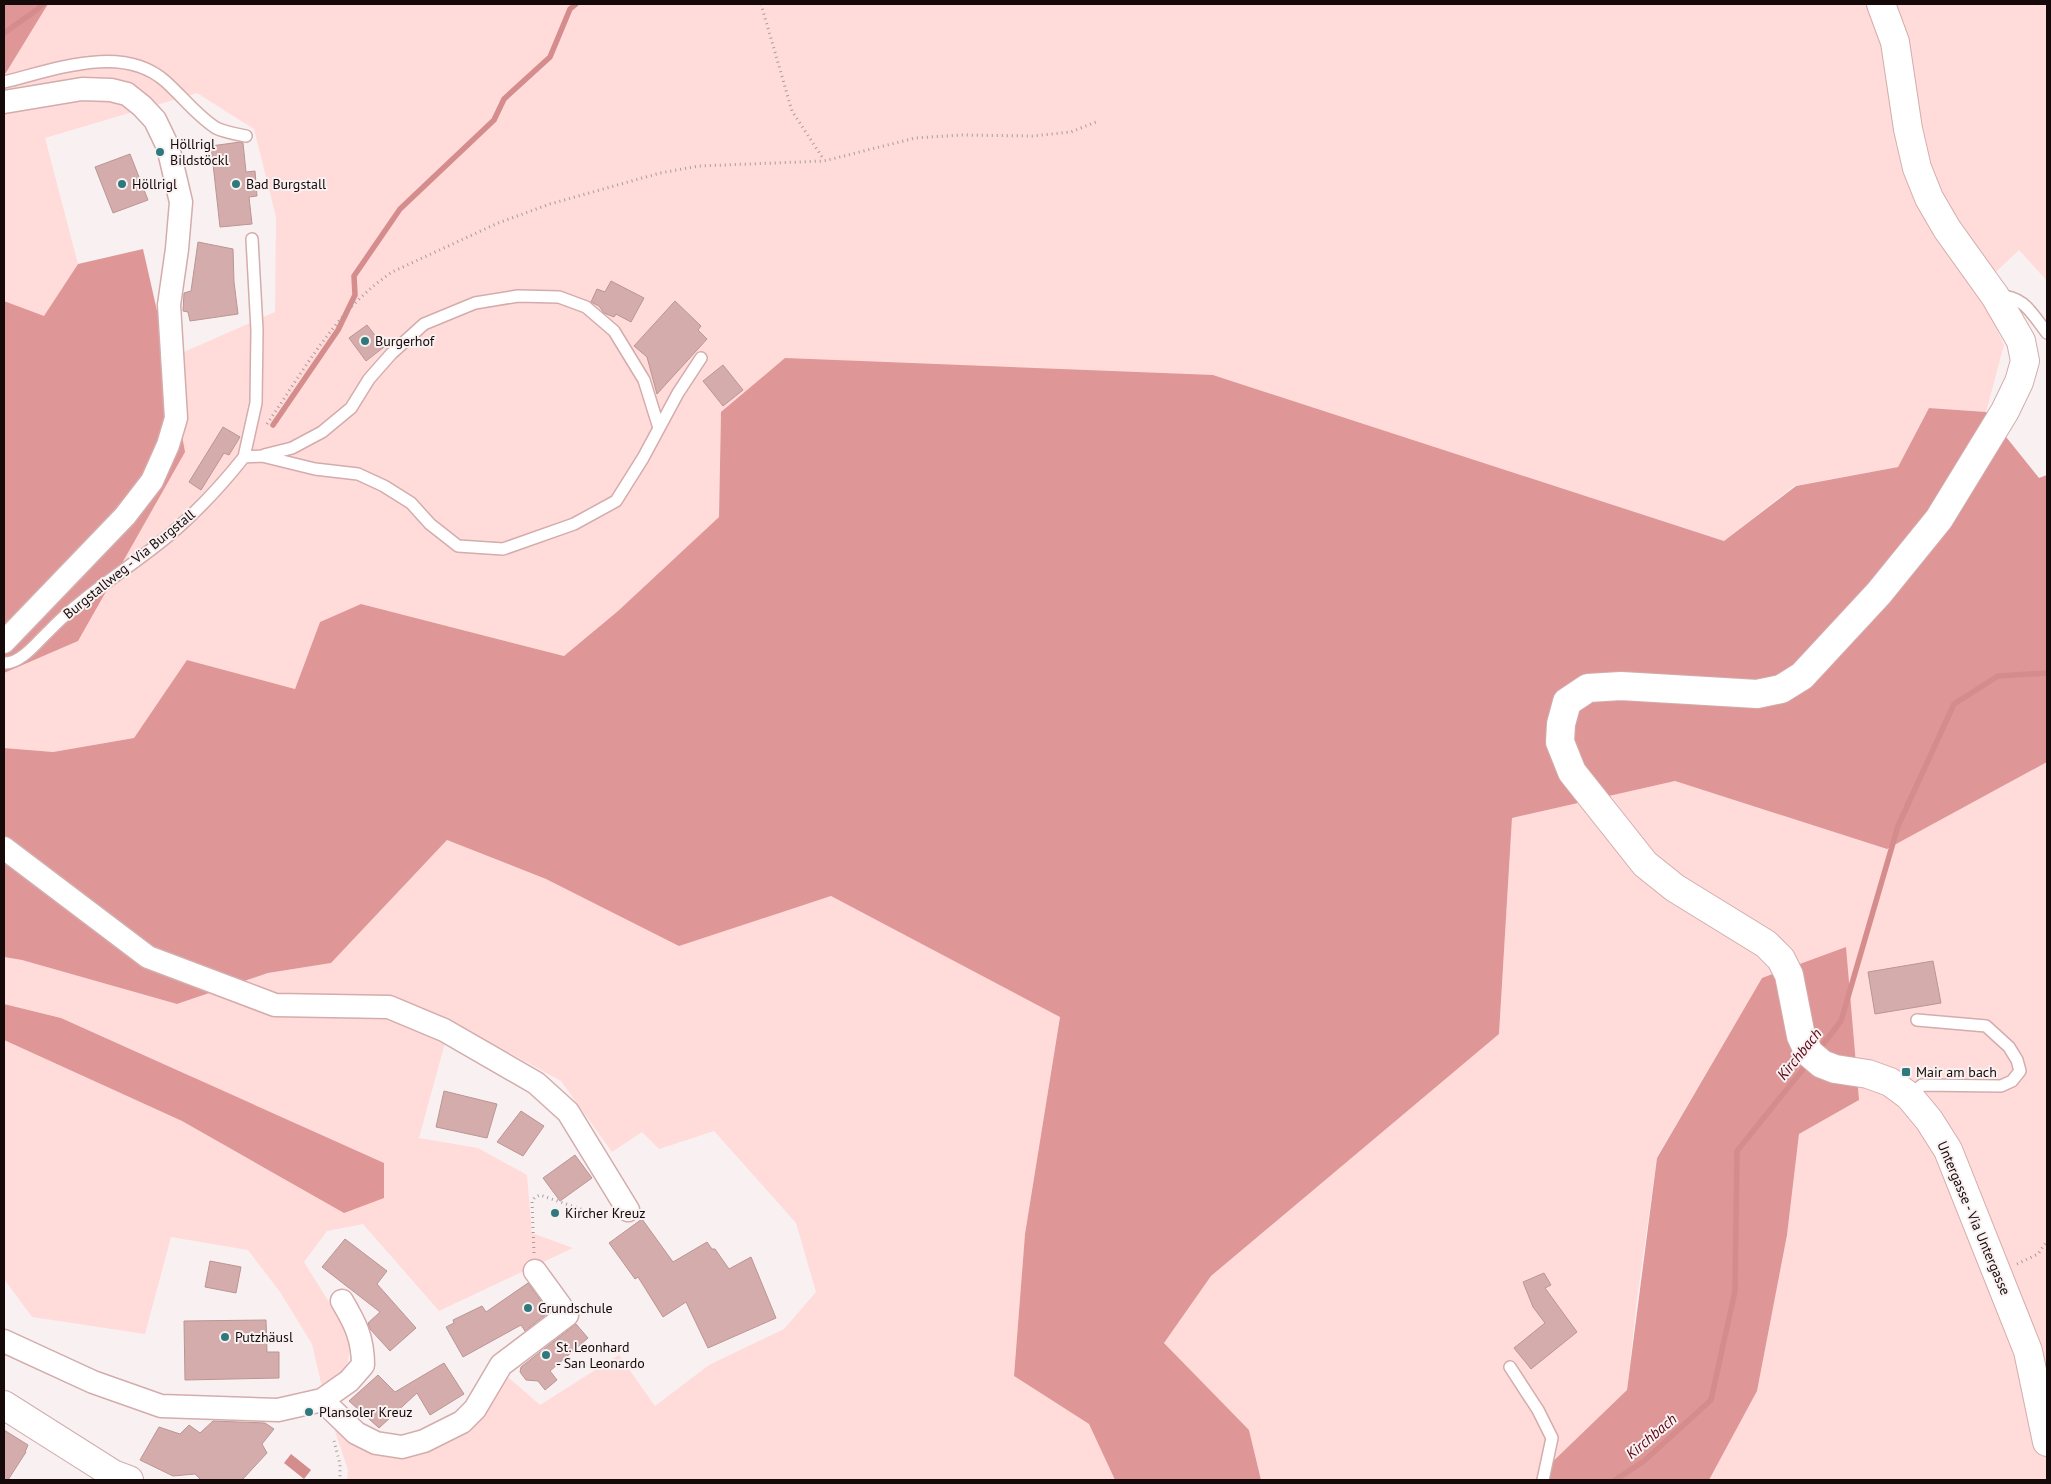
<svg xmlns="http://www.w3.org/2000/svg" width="2051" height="1484" viewBox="0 0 2051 1484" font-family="'PT Sans',sans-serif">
  <rect width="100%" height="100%" fill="#f9f1f1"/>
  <path fill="#ffdbda" d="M48,4H2047V281L2019,250L1978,289L2004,345L1986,412L1929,408L1898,467L1794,486L1724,541L1213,375L721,412L719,517L618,611L564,656L361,604L320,622L295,689L188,660L134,738L53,752L4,748V673L78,641L168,359L275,312L276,217L254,129L197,93L45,138L78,264L44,317L4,301V76Z
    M2047,762V1480H1709L1757,1391L1787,1235L1799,1134L1859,1100L1762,978L1657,1157L1637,1299L1627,1390L1546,1468L1543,1480H1261L1249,1430L1164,1343L1211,1276L1499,1034L1512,818L1675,781L1887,849Z
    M447,840L546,879L679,945L831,896L1060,1016L1025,1234L1014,1376L1089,1424L1115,1480H347L348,1470L330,1416L374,1455L424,1449L481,1416L508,1377L540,1405L619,1355L655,1406L709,1365L784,1329L816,1292L796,1223L714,1131L659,1149L642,1132L612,1152L561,1081L451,1021L419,1138L478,1148L527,1175L532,1233L573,1248L439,1311L363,1224L327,1231L304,1262L352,1339L346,1371L322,1387L312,1344L280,1292L248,1250L171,1237L145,1334L32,1317L4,1279V1040L182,1121L344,1213L193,1077L61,1018L4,1004V957L22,960L177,1004L268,973L331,963Z"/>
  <path fill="#df9696" d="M4,4H48L4,76Z
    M143,249L168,359L185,452L78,641L4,673V301L44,316L78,264Z
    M785,358L1213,375L1724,541L1796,486L1898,467L1929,408L1986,412L2039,478L2047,475V762L1887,849L1675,781L1512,818L1499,1034L1211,1276L1164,1343L1249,1430L1261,1480H1115L1089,1424L1014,1376L1025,1234L1060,1017L831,896L679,946L546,879L447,840L331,963L268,973L177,1004L22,960L4,957V748L53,752L134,738L187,660L295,689L320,622L361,604L564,656L618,611L719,517L721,412Z
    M1846,947L1859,1100L1799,1134L1787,1235L1757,1391L1709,1480H1543L1546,1468L1627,1390L1657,1158L1762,978Z
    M4,1004L61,1018L384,1163V1198L344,1213L182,1121L4,1040Z"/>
  <path fill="#d58c8c" d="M291,1454L311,1470L304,1479L284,1463Z"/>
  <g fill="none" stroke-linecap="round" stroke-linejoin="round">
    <path stroke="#d58c8c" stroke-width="5.5" d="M4,33L38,9L42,4
      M273,425L338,330L355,295L354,276L400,209L494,120L504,99L550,57L570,9L576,4
      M1817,1052L1841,1021L1898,826L1954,704L1998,676L2047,673
      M1615,1480L1644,1461L1711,1400L1735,1291L1737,1151L1808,1063"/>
  </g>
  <path fill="#d4acab" stroke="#bb9594" d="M240,142L243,143L246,172L255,171L257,196L249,197L252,224L220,227L211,146Z
    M130,154L148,200L113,213L95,167Z
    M198,242L233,249L234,282L238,314L190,321L188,312L183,311L184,293L191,291Z
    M611,281L644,298L631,322L616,314L614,317L604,313L599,306L591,302L597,289L605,292Z
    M675,301L701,326L698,330L707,339L657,394L647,357L634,346Z
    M367,325L384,347L366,361L349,338Z
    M723,365L743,390L723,406L703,381Z
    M223,427L240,437L229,455L224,453L201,490L189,482Z
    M1933,961L1941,1003L1875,1014L1868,972Z
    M444,1091L497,1104L487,1138L436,1127Z
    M521,1111L544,1126L523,1156L497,1142Z
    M575,1155L592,1178L560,1201L543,1178Z
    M642,1219L673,1262L707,1242L712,1249H715L729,1269L751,1257L776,1318L708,1348L686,1302L663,1317L638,1277L635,1279L609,1243Z
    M345,1239L387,1271L377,1284L416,1328L390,1351L370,1329L368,1323L380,1312L322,1267Z
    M210,1261L241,1267L236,1293L205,1287Z
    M1544,1273L1551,1285L1545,1288L1577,1332L1531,1369L1514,1348L1545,1323L1533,1307L1523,1282Z
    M528,1283L549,1312L525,1331L521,1325L463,1357L446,1327L454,1323L453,1320L482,1306L486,1312Z
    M266,1320L267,1352H279V1378L185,1380L184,1321Z
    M576,1324L588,1338L550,1371L557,1380L545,1390L538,1381L526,1380L520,1372L521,1367Z
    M444,1363L464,1394L430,1415L417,1393L379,1428L349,1401L378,1375L395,1392Z
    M213,1421L265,1423L274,1429L262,1444L267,1453L242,1480H201L195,1474L173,1476L140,1460L159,1427L180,1434L189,1425L200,1433Z
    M4,1430L28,1445L25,1452H26L8,1480H4Z"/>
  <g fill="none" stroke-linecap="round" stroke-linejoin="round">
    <defs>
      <path id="lane" d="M4,82C54,70 122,43 165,81C182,96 197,116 216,128C224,132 236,134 246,136
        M1997,296C2024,295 2032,314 2047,333
        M264,455L292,448L322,432L351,408L369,379L391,354L424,324L475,303L518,296L559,297L586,307L614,331L644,380L659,428
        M244,457L256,403L257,330L252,239
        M4,663C21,664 37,642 49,631C88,590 141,562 182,524C205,503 225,481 244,457L262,456L315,469L358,474L384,486L411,503L430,524L458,546L503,549L574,524L616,501L643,458L678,393L701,358
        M1909,1096L1922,1085L2001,1086L2012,1081L2020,1071L2017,1060L2009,1047L1986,1026L1917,1020
        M1510,1367L1538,1410L1552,1438L1543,1480"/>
      <path id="street" d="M4,102L82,89L111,90L127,94L142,106L155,120L168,147L181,202L177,249L169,305L176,418L168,445L152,481L125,516L4,642
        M4,848L148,957L275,1005L389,1007L444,1030L536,1083L568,1112L628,1210
        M4,1341L93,1382L161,1406L278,1410L322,1400L349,1381L363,1365C363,1338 355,1323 342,1301
        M322,1400L356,1433L376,1443L402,1447L424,1441L462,1422L475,1409L501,1365L567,1315L535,1271"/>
      <path id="secondary" d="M1881,4L1895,42L1908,129L1917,168L1929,198L1947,229L1995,296L2021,341L2025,361L2019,382L2005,411L1939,519L1879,593L1802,676L1781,689L1757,694L1621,686L1588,688L1567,702L1561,724L1560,742L1572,772L1645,864L1675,888L1766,944L1781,959L1789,975L1801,1036L1809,1053L1822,1064L1835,1069L1868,1074L1890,1082L1909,1096L1929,1120L1948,1150L2028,1351L2047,1442
        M4,1405L113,1474L129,1480"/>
    </defs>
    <use href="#lane" stroke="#d4acac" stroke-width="14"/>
    <use href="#street" stroke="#d4acac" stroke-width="25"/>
    <use href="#secondary" stroke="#d4acac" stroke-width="30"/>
    <path stroke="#a69d9d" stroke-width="3" stroke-dasharray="1 4" stroke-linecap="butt" d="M761,4L792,111L824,160
      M267,424C304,370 337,309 392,272L498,223L550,204L660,173L699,166L824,161L915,138L961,135L1032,136L1071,132L1096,122
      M534,1253L532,1201L535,1197L540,1195L604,1217L608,1216
      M2017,1264L2038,1254L2047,1241
      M334,1441L340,1464V1480"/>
    <use href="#lane" stroke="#fff" stroke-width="11"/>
    <use href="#street" stroke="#fff" stroke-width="22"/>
    <use href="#secondary" stroke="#fff" stroke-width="28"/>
  </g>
  <g fill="#2f797c" stroke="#f9f1f1" stroke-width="2">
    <circle cx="160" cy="152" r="5"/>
    <circle cx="122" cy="184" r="5"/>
    <circle cx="236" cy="184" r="5"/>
    <circle cx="365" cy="341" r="5"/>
    <rect x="1901" y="1067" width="10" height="10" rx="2.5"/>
    <circle cx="555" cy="1213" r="5"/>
    <circle cx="528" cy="1308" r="5"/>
    <circle cx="225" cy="1337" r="5"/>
    <circle cx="546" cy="1355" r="5"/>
    <circle cx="309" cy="1412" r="5"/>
  </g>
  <g text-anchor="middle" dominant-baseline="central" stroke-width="4" stroke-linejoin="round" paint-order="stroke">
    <g font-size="14" fill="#160909" stroke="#f9f1f1" text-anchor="start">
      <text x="170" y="144">Höllrigl<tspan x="170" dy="16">Bildstöckl</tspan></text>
      <text x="132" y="184">Höllrigl</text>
      <text x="246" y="184">Bad Burgstall</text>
      <text x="375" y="341">Burgerhof</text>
      <text x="1916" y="1072">Mair am bach</text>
      <text x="565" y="1213">Kircher Kreuz</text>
      <text x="538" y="1308">Grundschule</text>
      <text x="235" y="1337">Putzhäusl</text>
      <text x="556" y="1347">St. Leonhard<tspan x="556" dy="16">- San Leonardo</tspan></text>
      <text x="319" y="1412">Plansoler Kreuz</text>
    </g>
    <g font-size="14" fill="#160909" stroke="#f9f1f1">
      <text transform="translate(129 564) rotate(-39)">Burgstallweg - Via Burgstall</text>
      <text transform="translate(1974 1218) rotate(67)">Untergasse - Via Untergasse</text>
    </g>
    <g font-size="15" font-style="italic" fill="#570011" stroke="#f9f1f1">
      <text transform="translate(1799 1054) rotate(-51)">Kirchbach</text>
      <text transform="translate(1651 1436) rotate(-40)">Kirchbach</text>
    </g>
  </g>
  <rect width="2051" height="1484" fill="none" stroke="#160909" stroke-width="10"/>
</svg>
